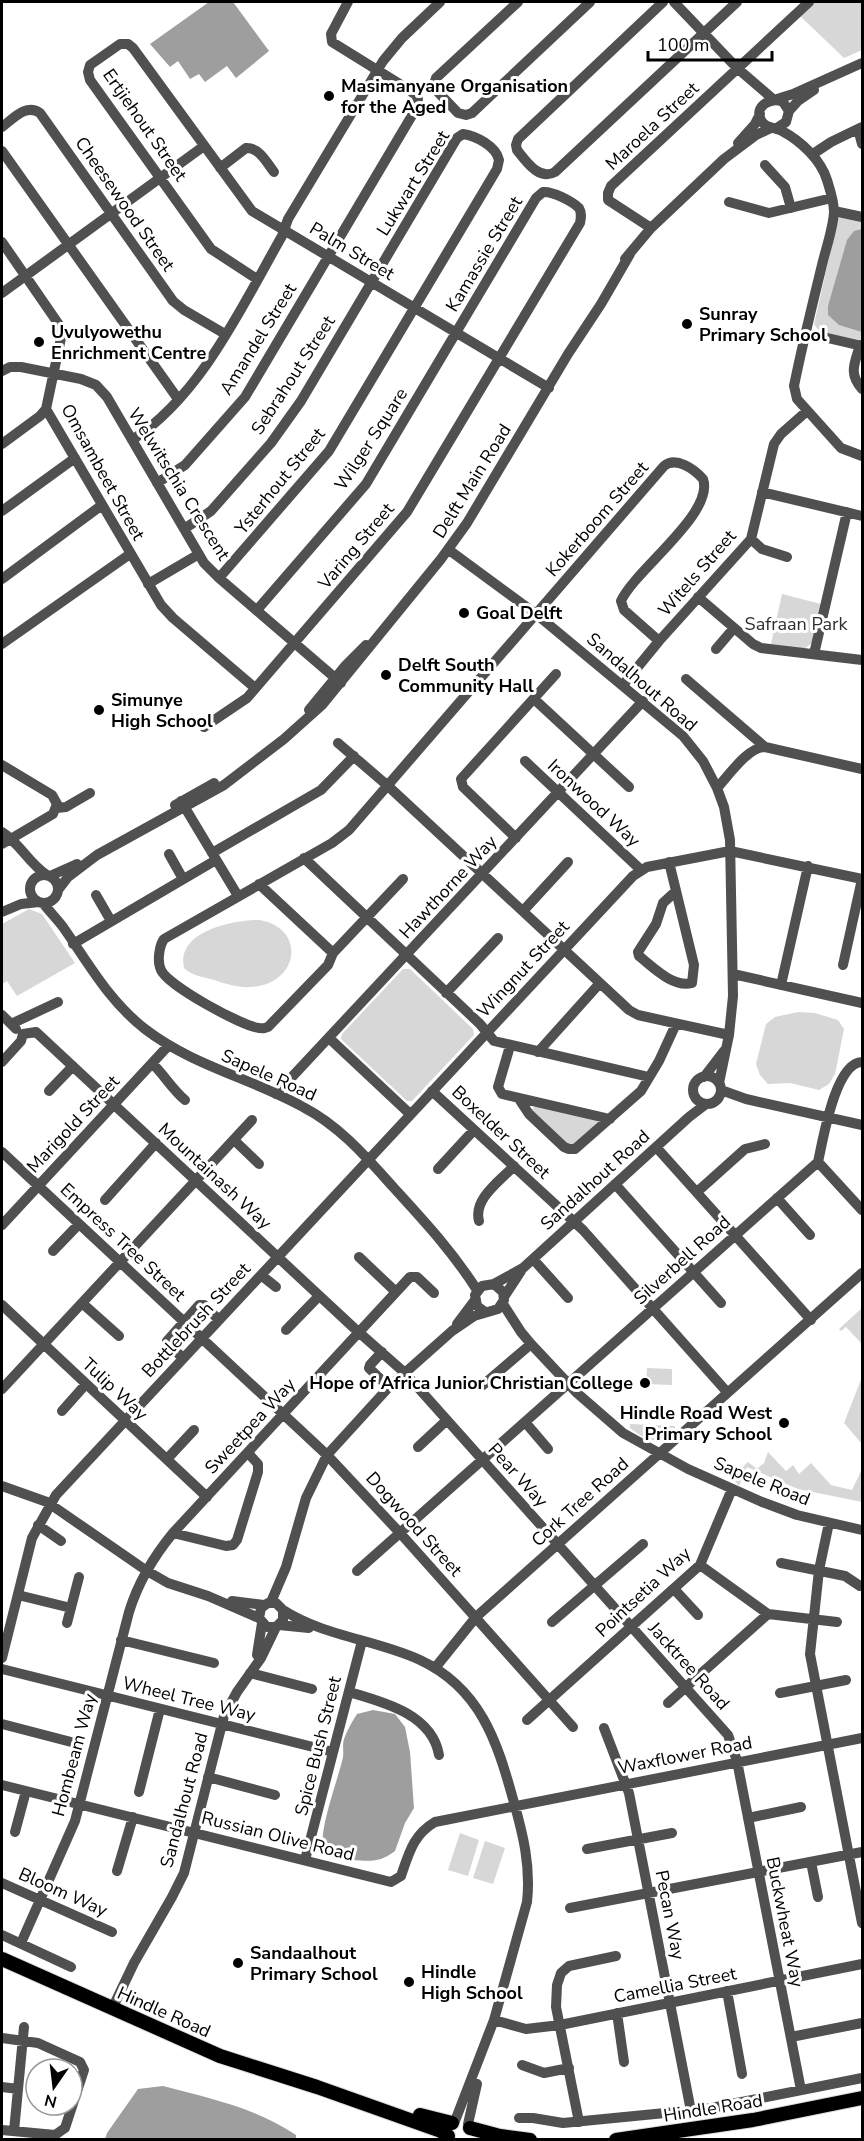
<svg xmlns="http://www.w3.org/2000/svg" width="864" height="2141" viewBox="0 0 864 2141" font-family="'Nunito Sans',sans-serif">
  <rect width="100%" height="100%" fill="#fff"/>
  <path fill="#d7d7d7" d="M814,2H862V50L844,58L799,15Z
    M840,217L862,219V343L819,331L814,324L838,219Z
    M782,594L821,604L812,643L804,649L771,644Z
    M29,909L42,914L75,963L17,996L7,981L2,984V924Z
    M260,920C307,929 299,984 251,987C239,988 226,984 214,980C204,977 192,976 184,968C176,931 233,920 260,920Z
    M403,969H410L473,1029L474,1035L412,1101H407L341,1039L342,1034Z
    M798,1012L815,1013L838,1020L844,1029L835,1074L829,1084L819,1090L790,1083L768,1084L760,1075L756,1064L766,1024L775,1017Z
    M535,1106L597,1120L598,1122L571,1147L531,1110Z
    M862,1308V1344L846,1327L841,1331L839,1329Z
    M647,1368L672,1369V1385L646,1384Z
    M862,1377V1444L844,1423Z
    M630,1424L675,1426V1429L663,1440H647L630,1428Z
    M768,1452L786,1471L793,1465L799,1474L811,1463L831,1485L852,1490L862,1469V1502L798,1489L747,1467L739,1486L732,1477L748,1462L757,1469L764,1463Z
    M460,1833L479,1840L468,1876L448,1870Z
    M485,1841L505,1848L493,1884L473,1878Z"/>
  <path fill="#9e9e9e" d="M209,2H233L269,51L236,78L227,66L205,82L199,74L190,79L178,61L170,67L150,44Z
    M862,229V332L839,325L828,315V306L847,240L854,231Z
    M373,1710L395,1714L405,1727L410,1752L414,1808L405,1823L395,1851C379,1863 371,1861 352,1860C341,1859 330,1858 324,1847C317,1835 340,1773 343,1757C344,1751 342,1745 344,1739C347,1730 352,1722 357,1714Z
    M163,2086C208,2098 257,2108 296,2135V2139H105L107,2133L138,2089Z"/>
  <g fill="none" stroke-linecap="round" stroke-linejoin="round">
    <defs>
      <path id="major" d="M2,1959L220,2056L317,2087L441,2131L448,2136
        M420,2115L452,2123
        M470,2128L500,2136L530,2140
        M616,2140L753,2120L862,2098"/>
    </defs>
    <use href="#major" stroke="#dbdbdb" stroke-width="16"/>
    <path stroke="#505050" stroke-width="10" d="M518,2L436,78L434,84L436,90L458,113L466,115L472,113L590,2
      M663,2L518,139L516,145L517,150C526,161 539,181 555,172L737,2
      M674,2L737,68L773,99
      M777,99L793,94L862,63
      M789,111L798,101L814,90
      M2,127C13,119 26,103 40,113L173,301L184,310L225,334
      M777,128L786,122L789,111L783,102C771,96 752,107 762,122C767,129 775,127 782,131C801,141 821,160 827,180C830,190 834,201 834,212C833,229 826,248 822,265C812,306 802,346 794,386L797,399L841,448L862,456
      M858,129L862,144
      M738,143L755,124L760,114
      M2,151L178,399
      M813,154L831,142L862,127
      M765,165L785,187L791,208
      M220,168L246,148C259,147 267,163 274,172
      M729,202L769,213L832,198
      M834,211L862,217
      M651,228L608,200V193L611,186L809,2
      M2,242L62,329L61,338L46,409L161,605L173,618L255,688
      M625,259L651,228L724,159L756,135L771,128
      M257,279L211,249L90,80L88,72L90,65L120,44H128L133,48L252,211L549,388
      M2,293L204,146
      M806,333L862,346
      M860,345C855,363 848,373 862,389
      M2,371L10,367H21L81,379L96,385L107,397L204,563L219,578L341,683
      M132,440C201,396 242,306 282,236L288,219L383,61L402,38L440,2
      M2,444L40,416L46,409
      M157,483L185,465L245,397L417,107L418,99L411,91L332,42L331,34L348,2
      M762,492L862,516
      M2,511L75,458
      M184,529L211,511L271,443L301,401L457,138L463,134C476,136 496,146 499,160L497,169L329,451L219,578
      M751,539L762,549L787,557
      M449,550L536,614L683,736L703,761L717,788L724,807L730,840L733,996L729,1035L719,1083
      M2,579L102,505
      M148,584L199,554
      M698,597L753,644L761,648L862,660
      M2,644L130,554
      M716,649L734,628
      M814,654L847,512
      M686,679L765,747
      M623,685L659,641L751,539L774,444L781,434L807,411
      M534,699L629,787
      M309,710L346,665L366,645
      M204,727L247,698L407,512L580,223C581,218 582,213 579,208C572,201 552,191 543,192L536,198L366,484L257,610
      M338,743L388,786L629,1010L638,1015L729,1035
      M525,761L641,870
      M2,765L52,795L57,804L53,814L2,844
      M717,788C729,775 748,747 765,747L862,769
      M181,801L238,896
      M175,805L214,783
      M57,808L66,807L90,793
      M2,832C20,843 29,864 47,875
      M516,838L463,787L461,779L556,674
      M212,853L321,790L354,756
      M169,854L183,879
      M304,858L480,1024L494,1041L649,1077
      M669,862L694,965L692,983C673,988 653,967 639,956L638,952L656,924L663,903L676,891
      M30 889a14 14 0 1 1 28 0a14 14 0 1 1-28 0Z
      M50,876L77,864
      M403,879L333,953L328,965L268,1027C264,1028 263,1029 259,1028C242,1026 168,986 161,970C157,962 159,946 164,939L332,843L349,830L664,466C676,456 694,469 703,479C715,513 635,570 621,601L624,610L659,641
      M259,884L333,953
      M58,890L68,877L97,855L224,785L284,739L322,705L441,559L467,523L568,354L601,304L630,254
      M96,895L111,921
      M43,903C49,911 57,919 63,927C89,964 109,1001 145,1029C193,1066 251,1078 303,1107C340,1126 367,1158 394,1188C425,1222 452,1251 477,1290
      M523,911L568,862
      M2,912L21,904L39,902
      M73,944L216,860
      M843,965L862,879
      M733,974L862,1003
      M781,985L808,866
      M446,993L498,938
      M2,1015L16,1029
      M11,1024L58,1002
      M23,1034L36,1032L354,1328L405,1373L728,1735L737,1761L801,2090
      M329,1038L410,1114
      M510,1046L498,1087L502,1094L610,1119
      M538,1052L600,983
      M2,1062L21,1041L23,1034
      M152,1063C165,1076 172,1089 185,1100
      M693 1090a14 14 0 1 1 28 0a14 14 0 1 1-28 0Z
      M704,1077L724,1051
      M721,1090L746,1099L862,1125
      M49,1091L73,1066
      M432,1091L583,1230L727,1392
      M276,1094L643,701
      M519,1099L529,1114L564,1147L569,1149H575L641,1091L659,1061L676,1024
      M234,1140L259,1164
      M656,1147L811,1320
      M2,1152L327,1455L400,1533L573,1727
      M818,1162C823,1140 835,1063 862,1062
      M818,1162L862,1210
      M438,1169L474,1130
      M615,1184L721,1303
      M697,1192L745,1149L765,1144
      M777,1198L810,1235
      M105,1200L156,1143
      M479,1221C473,1199 500,1181 514,1166
      M2,1225L168,1046
      M53,1251L79,1224
      M359,1257L396,1292
      M533,1259L568,1298
      M261,1275L276,1287
      M494,1284L523,1268L689,1117L706,1104
      M504,1297L521,1271
      M82,1303L119,1336
      M503,1304L521,1332L531,1344L577,1393L623,1433L688,1469L762,1502L797,1515L862,1530
      M2,1305L207,1497
      M457,1324L475,1300
      M286,1330L319,1296
      M382,1352L370,1365L369,1368L389,1387
      M183,1358L168,1344L167,1341L199,1305H204L219,1320
      M483,1385L531,1344
      M2,1389L252,1120
      M62,1411L86,1384
      M525,1422L548,1449
      M418,1447L447,1420
      M167,1459L194,1430
      M2,1486L47,1502L147,1571L168,1583L208,1596L259,1618
      M829,1523L819,1570L810,1654L862,1923
      M38,1525L61,1541
      M173,1533L226,1546L233,1545L237,1540L258,1472V1464L248,1453
      M781,1563L845,1576L860,1586
      M700,1565L768,1614L837,1622
      M357,1571L818,1162
      M674,1589L698,1615
      M18,1595L71,1608
      M232,1601L264,1605
      M271,1602L286,1567L306,1498L327,1455L389,1387L452,1331L474,1316L498,1309L504,1300L503,1292L494,1284L482,1286L475,1295L477,1306L485,1312
      M283,1610C323,1636 377,1640 420,1660C480,1688 497,1741 513,1799C523,1834 531,1866 527,1902L494,2020L455,2121
      M552,1622L643,1544
      M67,1623L79,1577
      M279,1625L309,1628
      M121,1640L214,1663
      M257,1655L262,1623
      M2,1658L32,1538L56,1495L633,876L647,867L730,851L862,879
      M435,1668L476,1617L862,1273
      M2,1669L333,1752
      M250,1673L312,1689
      M349,1692C383,1702 432,1714 439,1755
      M780,1693L846,1680
      M668,1703L768,1614
      M527,1720L700,1565L732,1489
      M2,1724L75,1743
      M604,1728L629,1793L691,2111
      M208,1777L275,1795
      M2,1785L391,1882L401,1876C409,1853 413,1835 435,1822L862,1738
      M139,1792L160,1709
      M748,1818L801,1807
      M15,1832L26,1791
      M587,1849L672,1833
      M305,1860L362,1641
      M811,1862L818,1897
      M117,1871L133,1817
      M2,1883L112,1932
      M570,1908L862,1852
      M2,1935L71,1967
      M21,1943L75,1821L129,1612C138,1583 154,1556 173,1533L410,1277H417L434,1293
      M727,1991L742,2074
      M112,2009L134,1963L172,1897L184,1873L224,1716L237,1692L261,1658L276,1627L283,1620V1610L276,1603H268L261,1608L259,1618L267,1627H276
      M617,2013L624,2062
      M494,2020L526,2029L560,2025L862,1964
      M791,2037L862,2023
      M2,2038L38,2043L80,2062L84,2070L65,2128L55,2135L2,2130
      M522,2065L544,2073L569,2068
      M2,2087L18,2089
      M519,2118H533L563,2123L706,2109L862,2078
      M579,2122L556,2007L557,1985L561,1973L569,1966L616,1956
      M468,2124L477,2084
      M14,2131L24,2027"/>
    <use href="#major" stroke="#000" stroke-width="14"/>
  </g>
  <g fill="#000" stroke="#fff" stroke-width="2">
    <circle cx="329" cy="96" r="6"/>
    <circle cx="687" cy="324" r="6"/>
    <circle cx="39" cy="342" r="6"/>
    <circle cx="464" cy="613" r="6"/>
    <circle cx="386" cy="675" r="6"/>
    <circle cx="99" cy="710" r="6"/>
    <circle cx="645" cy="1383" r="6"/>
    <circle cx="784" cy="1423" r="6"/>
    <circle cx="238" cy="1963" r="6"/>
    <circle cx="409" cy="1982" r="6"/>
  </g>
  <g text-anchor="middle" dominant-baseline="central" stroke-width="6" stroke-linejoin="round" paint-order="stroke">
    <g font-size="18" font-weight="bold" fill="#000" stroke="#fff" text-anchor="start">
      <text x="341" y="86">Masimanyane Organisation<tspan x="341" dy="21">for the Aged</tspan></text>
      <text x="699" y="314">Sunray<tspan x="699" dy="21">Primary School</tspan></text>
      <text x="51" y="332">Uvulyowethu<tspan x="51" dy="21">Enrichment Centre</tspan></text>
      <text x="476" y="613">Goal Delft</text>
      <text x="398" y="665">Delft South<tspan x="398" dy="21">Community Hall</tspan></text>
      <text x="111" y="700">Simunye<tspan x="111" dy="21">High School</tspan></text>
      <text x="633" y="1383" text-anchor="end">Hope of Africa Junior Christian College</text>
      <text x="772" y="1413" text-anchor="end">Hindle Road West<tspan x="772" dy="21">Primary School</tspan></text>
      <text x="250" y="1953">Sandaalhout<tspan x="250" dy="21">Primary School</tspan></text>
      <text x="421" y="1972">Hindle<tspan x="421" dy="21">High School</tspan></text>
    </g>
    <g font-size="18" fill="#000" stroke="#fff">
      <text transform="translate(145 125) rotate(55)">Ertjiehout Street</text>
      <text transform="translate(652 126) rotate(-43)">Maroela Street</text>
      <text transform="translate(413 183) rotate(-58)">Lukwart Street</text>
      <text transform="translate(125 204) rotate(55)">Cheesewood Street</text>
      <text transform="translate(352 251) rotate(31)">Palm Street</text>
      <text transform="translate(484 254) rotate(-59)">Kamassie Street</text>
      <text transform="translate(258 339) rotate(-58)">Amandel Street</text>
      <text transform="translate(293 375) rotate(-57)">Sebrahout Street</text>
      <text transform="translate(371 439) rotate(-57)">Wilger Square</text>
      <text transform="translate(103 472) rotate(61)">Omsambeet Street</text>
      <text transform="translate(280 481) rotate(-51)">Ysterhout Street</text>
      <text transform="translate(472 481) rotate(-58)">Delft Main Road</text>
      <text transform="translate(179 484) rotate(58)">Welwitschia Crescent</text>
      <text transform="translate(597 519) rotate(-49)">Kokerboom Street</text>
      <text transform="translate(356 546) rotate(-50)">Varing Street</text>
      <text transform="translate(697 573) rotate(-49)">Witels Street</text>
      <text transform="translate(642 682) rotate(41)">Sandalhout Road</text>
      <text transform="translate(594 803) rotate(43)">Ironwood Way</text>
      <text transform="translate(448 887) rotate(-47)">Hawthorne Way</text>
      <text transform="translate(523 969) rotate(-47)">Wingnut Street</text>
      <text transform="translate(269 1075) rotate(24)">Sapele Road</text>
      <text transform="translate(73 1124) rotate(-47)">Marigold Street</text>
      <text transform="translate(501 1132) rotate(43)">Boxelder Street</text>
      <text transform="translate(215 1176) rotate(43)">Mountainash Way</text>
      <text transform="translate(595 1180) rotate(-42)">Sandalhout Road</text>
      <text transform="translate(123 1242) rotate(43)">Empress Tree Street</text>
      <text transform="translate(682 1260) rotate(-42)">Silverbell Road</text>
      <text transform="translate(196 1320) rotate(-47)">Bottlebrush Street</text>
      <text transform="translate(115 1389) rotate(43)">Tulip Way</text>
      <text transform="translate(250 1426) rotate(-47)">Sweetpea Way</text>
      <text transform="translate(518 1475) rotate(48)">Pear Way</text>
      <text transform="translate(762 1481) rotate(22)">Sapele Road</text>
      <text transform="translate(580 1502) rotate(-42)">Cork Tree Road</text>
      <text transform="translate(414 1524) rotate(48)">Dogwood Street</text>
      <text transform="translate(643 1592) rotate(-43)">Pointsetia Way</text>
      <text transform="translate(689 1666) rotate(48)">Jacktree Road</text>
      <text transform="translate(189 1699) rotate(14)">Wheel Tree Way</text>
      <text transform="translate(318 1746) rotate(-76)">Spice Bush Street</text>
      <text transform="translate(74 1755) rotate(-75)">Hombeam Way</text>
      <text transform="translate(685 1755) rotate(-11)">Waxflower Road</text>
      <text transform="translate(184 1800) rotate(-75)">Sandalhout Road</text>
      <text transform="translate(278 1836) rotate(14)">Russian Olive Road</text>
      <text transform="translate(63 1892) rotate(24)">Bloom Way</text>
      <text transform="translate(670 1915) rotate(79)">Pecan Way</text>
      <text transform="translate(785 1922) rotate(79)">Buckwheat Way</text>
      <text transform="translate(675 1985) rotate(-11)">Camellia Street</text>
      <text transform="translate(164 2012) rotate(24)">Hindle Road</text>
      <text transform="translate(713 2108) rotate(-9)">Hindle Road</text>
    </g>
    <g font-size="18" fill="#2e2e2e" stroke="#fff">
      <text x="796" y="624">Safraan Park</text>
    </g>
  </g>
  <rect width="864" height="2141" fill="none" stroke="#000000" stroke-width="6"/>
  <g transform="translate(54 2087) rotate(194)"><circle r="28" fill="#ffffff" stroke="#999999" stroke-width="1.5"/>
  <path d="M0-4.5L10 22L0 15L-10 22Z" fill="#000000"/>
  <text y="-9" font-size="16" font-weight="bold" text-anchor="middle" fill="#000000">N</text>
  </g>
  <path d="M648 51v9h124v-9" fill="none" stroke="#000000" stroke-width="3"/>
  <text x="657" y="51" font-size="18" fill="#000000" stroke="#ffffff" stroke-width="4.5" paint-order="stroke">100 m</text>
</svg>
